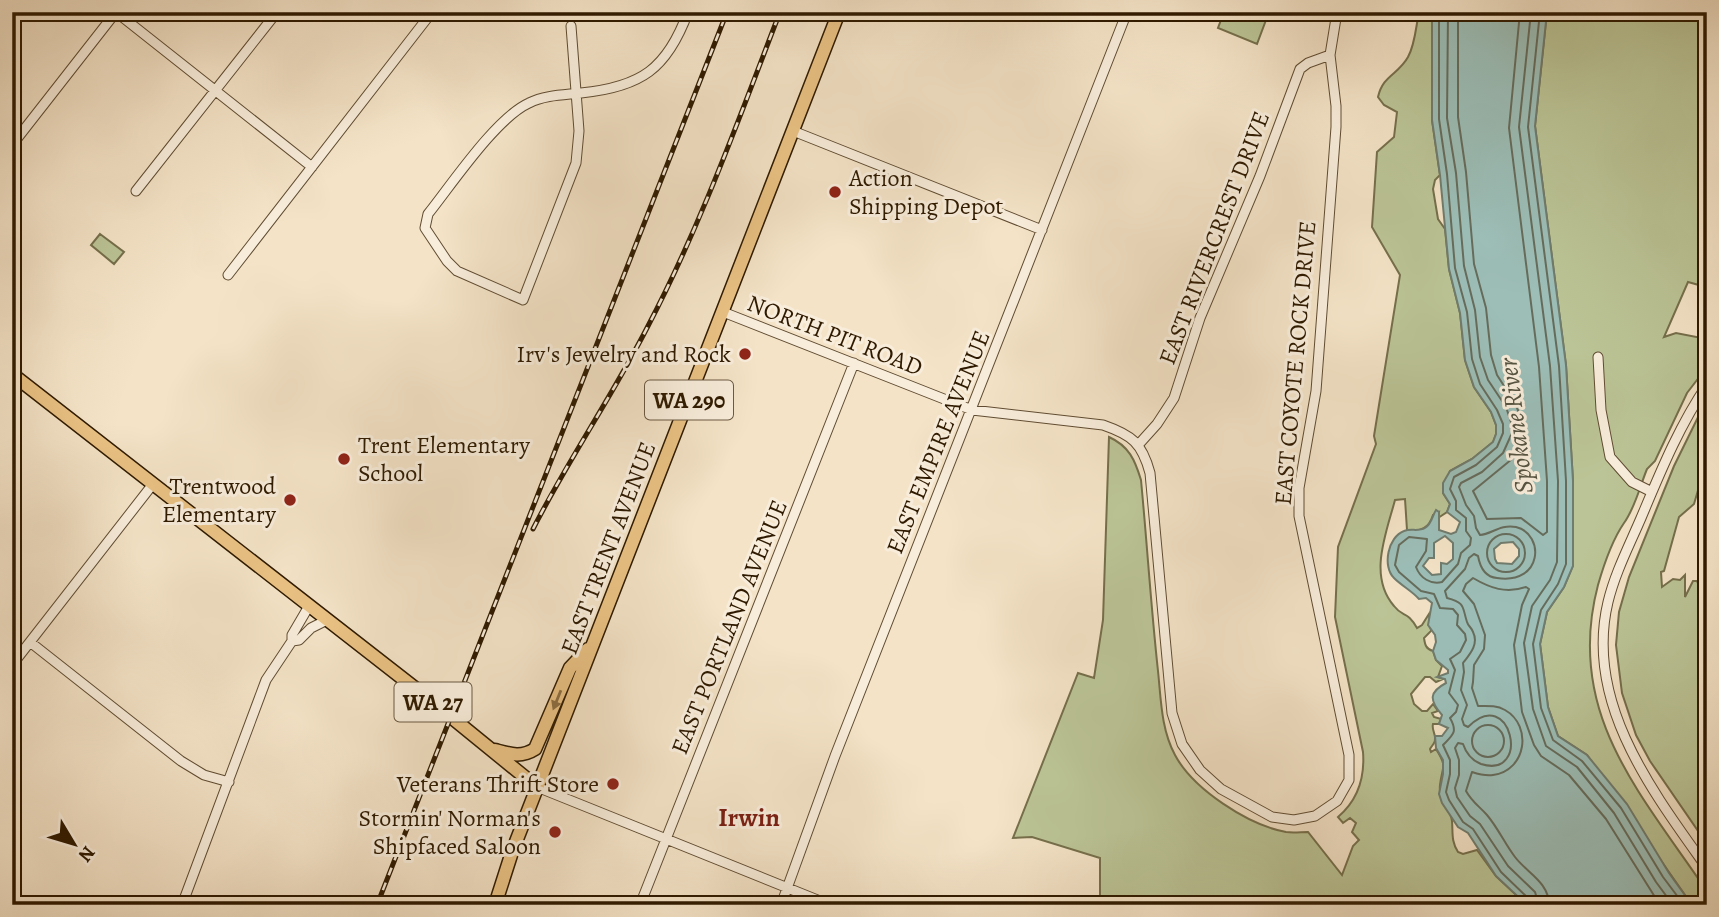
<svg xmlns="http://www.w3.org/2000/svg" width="1719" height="917" viewBox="0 0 1719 917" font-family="Alegreya,serif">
  <rect width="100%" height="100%" fill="#f4e3c7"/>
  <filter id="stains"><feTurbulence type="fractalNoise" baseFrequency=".00286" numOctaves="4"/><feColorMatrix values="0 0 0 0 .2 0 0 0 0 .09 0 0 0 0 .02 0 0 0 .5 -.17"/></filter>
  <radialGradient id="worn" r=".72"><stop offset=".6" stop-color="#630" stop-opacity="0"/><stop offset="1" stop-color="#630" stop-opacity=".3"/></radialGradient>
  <path fill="#bbc496" stroke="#756f4b" stroke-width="2" d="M1224,12H1269L1257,44L1218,28Z
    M1419,12H1432V120L1440,175L1435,180L1433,189L1438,219L1445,229L1449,269L1460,313L1465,360L1474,387L1491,412L1496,425V434L1493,442L1472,459L1450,471L1443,493L1450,504L1447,512L1438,518L1439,512L1433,515C1429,528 1421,532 1407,530L1405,499L1395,500C1386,534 1368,576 1394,606C1403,618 1407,610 1417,628L1422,625L1429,614L1431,631L1424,638C1425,645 1426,649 1433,651L1436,660L1442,666L1438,677L1443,679L1436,682L1430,677H1425L1411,694L1414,704L1422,711H1427L1433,704L1438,711L1432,713L1434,717L1441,719L1439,724H1433C1431,731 1438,736 1434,743C1433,745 1431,747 1430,749L1431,752L1436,749C1448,768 1442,766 1440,785C1438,801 1451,809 1452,821C1453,833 1451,841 1458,852L1463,854L1477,850L1496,876L1527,905H1100V858L1032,837L1013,838L1078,673L1094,678L1103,620L1109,437C1129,446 1135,460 1141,480C1147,543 1151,607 1158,671C1161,699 1161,729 1175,755C1193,789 1248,825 1286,832C1293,833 1301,832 1308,832L1342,875L1353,846L1359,840L1352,832L1356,823L1350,818L1343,823L1338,817C1358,800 1365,778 1363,752L1335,617L1338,547L1376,444L1374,436L1400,275L1372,227L1377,152L1394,137L1397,112L1384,105L1378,97C1383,75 1398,75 1408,57C1415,45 1416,26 1419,12Z
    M1547,12H1707V285L1706,287L1688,282L1664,337L1676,333L1707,339V367L1687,393L1655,461L1647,469C1640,486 1635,508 1624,523C1613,539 1604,564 1598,585C1565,710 1637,789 1702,884L1699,888L1707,900V905H1692L1587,755L1558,736L1548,707L1540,644L1547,612L1564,587L1573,565V481L1566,365L1535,126Z
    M100,234L124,252L114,264L91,245Z
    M1707,399V477L1699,487L1694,504L1679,517L1664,571L1661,572L1662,587L1673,579L1680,580L1685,575V597L1693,581H1697L1702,594L1707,595V844L1650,761L1636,735L1622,693L1616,645L1619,612L1629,577L1674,466Z"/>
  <path fill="#9cbeb7" stroke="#707c6e" stroke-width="2" fill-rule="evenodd" d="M1432,12H1547L1535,126L1566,365L1573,481V566L1564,587L1547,612L1540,644L1548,707L1558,736L1587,755L1627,804L1669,873L1692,905H1527L1496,876L1468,833L1458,827L1442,803L1439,794L1443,774V760L1436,748L1435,736H1442L1448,728L1439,724L1442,715C1429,700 1429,692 1446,683L1445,679L1437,677L1448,673V670L1436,660L1433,651L1436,642L1435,635L1428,625L1432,603L1426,598L1419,599C1412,591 1402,586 1394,578C1382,566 1388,537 1404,531C1411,528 1418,532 1425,528C1432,524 1432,516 1436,510L1439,512V530L1451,534L1456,532L1460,522L1447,512L1450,504L1443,493V483L1450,471L1472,459L1493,442L1496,434V425L1491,412L1474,387L1465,360L1460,313L1449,269L1440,175L1432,120ZM1445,536L1453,543V559L1447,564L1441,563V574L1432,575L1423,566L1429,558H1434V543ZM1501,543L1513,542L1519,549V556L1512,564L1497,563L1495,559L1494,549Z"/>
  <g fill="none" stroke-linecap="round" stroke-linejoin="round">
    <path stroke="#666c5c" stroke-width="2" d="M1439,12V119L1447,174L1455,268L1467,312L1472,359L1480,384L1497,410L1503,424V433L1497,447L1476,465L1454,477L1450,489L1456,501V510L1466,518V531L1471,538L1470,545L1461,553L1458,564L1442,582C1431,585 1420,578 1416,567L1426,551L1427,539L1409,537L1399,545L1395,565L1399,572L1421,591L1434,594L1440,608L1453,609L1458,615L1457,625L1465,634L1466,640L1460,652L1450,659L1455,670L1449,693L1458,705L1456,712L1450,718C1458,732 1453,735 1443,745L1450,760V774L1446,792L1449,800L1463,822L1473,829L1501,872L1528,898L1530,905
      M1448,12L1447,118L1456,173L1464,266L1475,310L1480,357L1488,380L1506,407L1511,422L1512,433L1503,453L1482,472L1461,483L1459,487L1466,505L1474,516L1476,528L1480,535C1492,534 1500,524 1516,527C1545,534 1543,585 1497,578C1485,577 1480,567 1478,556L1474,554L1469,558L1465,569L1445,591L1447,598C1466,603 1462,607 1467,622C1468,626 1472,628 1473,632C1479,644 1470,654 1463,663L1464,672L1461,690L1467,705L1462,719L1464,725L1468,727C1511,683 1532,780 1481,764C1471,760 1466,753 1463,744L1458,743L1455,748L1459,760V775L1455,788L1457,797L1470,816L1480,824L1508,866L1535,892L1539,905
      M1458,12V117L1466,172L1474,264L1486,308L1491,355L1497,375L1515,403L1522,420V433L1520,445L1512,459L1473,491L1487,519L1521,518L1543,535L1547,532V481L1539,367L1509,128L1520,12
      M1531,12L1519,127L1550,366L1558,481L1557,562L1550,580L1532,606L1524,643L1533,709L1546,746L1577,767L1614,813L1656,882L1673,905
      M1540,12L1528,127L1559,366L1566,481V564L1558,584L1541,610L1533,644L1541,708L1553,740L1582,761L1621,808L1663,877L1684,905
      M1487 553a19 19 0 1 1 38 0a19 19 0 1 1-38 0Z
      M1472 741a16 16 0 1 1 32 0a16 16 0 1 1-32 0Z
      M1549,905C1549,882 1527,873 1515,857C1505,844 1498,828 1487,815C1479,806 1472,802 1466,791L1472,772C1478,774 1486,776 1493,775C1526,771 1533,726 1505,710C1496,705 1487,706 1478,706L1472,688L1473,682L1474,665L1484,649L1485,635L1474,604L1463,591L1466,584L1473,578C1490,588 1506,594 1526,587L1529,589L1522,605L1514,645L1522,712L1534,745L1541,756L1569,775L1606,819L1660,905"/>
    <defs>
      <path id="minor" d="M116,12L312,167
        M571,26L579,131L576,163L523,300L457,271L447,261L425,228L428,214C452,184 496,118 529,103C545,95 564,95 581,93C641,87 667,69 688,12
        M793,131L1042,230
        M12,145L116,12
        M136,191L277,12
        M228,275L432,12
        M723,312L972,410L1103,425C1132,435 1142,443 1150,473L1172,713L1182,744L1200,770L1221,789L1272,817L1294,820L1315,816L1337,801L1349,780V755L1299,516V488L1316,391L1336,127V106L1330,55L1337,12
        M1598,357L1601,410L1610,457L1632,482L1652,492
        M1707,385C1679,426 1660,473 1641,518C1629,546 1615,573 1608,602C1584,702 1652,791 1707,868
        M1139,444L1157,424L1174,398L1200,318L1260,176L1300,69L1308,63L1330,55
        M292,641L299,640L311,628L327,620
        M30,642L181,761L204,775L229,782
        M12,665L153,484
        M537,787L830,905
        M182,905L266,680L292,641V635L309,606
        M640,905L854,363
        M781,905L835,756L1127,12"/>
      <path id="major" d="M12,374L429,699L537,787
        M495,750C510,754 521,758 535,749L570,668L588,649
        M495,905L512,852L839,12"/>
    </defs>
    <use href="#minor" stroke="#604c32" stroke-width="11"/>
    <use href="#major" stroke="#2f1a00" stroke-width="15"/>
    <use href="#minor" stroke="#f8eddb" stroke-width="9"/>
    <use href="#major" stroke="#eac284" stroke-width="12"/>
    <defs>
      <path id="rail" d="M533,529C568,460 613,395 648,326C701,225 739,118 780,12
        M377,905L727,12"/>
    </defs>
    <use href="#rail" stroke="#2f1a00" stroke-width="5"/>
    <use href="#rail" stroke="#f8eddb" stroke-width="2.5" stroke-dasharray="8" stroke-linecap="butt"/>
  </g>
  <defs><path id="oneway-solid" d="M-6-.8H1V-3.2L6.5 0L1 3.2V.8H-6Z" transform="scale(1.75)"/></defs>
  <use fill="#8c6e42" href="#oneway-solid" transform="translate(557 700) rotate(112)"/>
  <g fill="#8f2418" stroke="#f8eddb" stroke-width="2.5">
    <circle cx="835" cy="192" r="7"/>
    <circle cx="745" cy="354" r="7"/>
    <circle cx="344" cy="459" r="7"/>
    <circle cx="290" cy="500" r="7"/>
    <circle cx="613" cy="784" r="7"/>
    <circle cx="555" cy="832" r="7"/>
  </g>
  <g text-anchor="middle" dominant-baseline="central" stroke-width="6" stroke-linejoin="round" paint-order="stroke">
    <g fill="#f8eddb" stroke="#6b5942" stroke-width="2">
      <rect x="645" y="380.5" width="88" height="39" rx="5"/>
      <rect x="394.5" y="682.5" width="77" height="39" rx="5"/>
    </g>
    <g font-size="23" font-weight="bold" fill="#2f1a00">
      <text x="689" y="400">WA 290</text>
      <text x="433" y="702">WA 27</text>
    </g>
    <g font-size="24" fill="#2f1a00" stroke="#f8eddb" text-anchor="end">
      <text x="849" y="178" text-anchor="start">Action<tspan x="849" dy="28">Shipping Depot</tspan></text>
      <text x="731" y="354">Irv's Jewelry and Rock</text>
      <text x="358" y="445" text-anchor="start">Trent Elementary<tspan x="358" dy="28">School</tspan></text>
      <text x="276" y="486">Trentwood<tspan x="276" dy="28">Elementary</tspan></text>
      <text x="599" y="784">Veterans Thrift Store</text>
      <text x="541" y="818">Stormin' Norman's<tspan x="541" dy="28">Shipfaced Saloon</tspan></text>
    </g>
    <g font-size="24" fill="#2f1a00" stroke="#f8eddb">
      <text transform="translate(1214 238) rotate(-69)">EAST RIVERCREST DRIVE</text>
      <text transform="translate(835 335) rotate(21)">NORTH PIT ROAD</text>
      <text transform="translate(1295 363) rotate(-85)">EAST COYOTE ROCK DRIVE</text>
      <text transform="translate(938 442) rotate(-68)">EAST EMPIRE AVENUE</text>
      <text transform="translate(608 548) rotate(-69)">EAST TRENT AVENUE</text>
      <text transform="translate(729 627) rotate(-68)">EAST PORTLAND AVENUE</text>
    </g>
    <g font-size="26" font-style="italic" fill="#555340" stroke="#f8eddb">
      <text transform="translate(1516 426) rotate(-97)">Spokane River</text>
    </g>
    <g font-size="26" font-weight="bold" fill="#7a1f14" stroke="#f8eddb">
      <text x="749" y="817">Irwin</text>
    </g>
  </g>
  <rect width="1719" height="917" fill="none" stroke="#f4e3c7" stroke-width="42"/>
  <rect x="14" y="14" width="1691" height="889" fill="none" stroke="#2f1a00" stroke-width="3.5"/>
  <rect x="21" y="21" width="1677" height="875" fill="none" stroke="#2f1a00" stroke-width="2"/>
  <g transform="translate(74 844) rotate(128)" stroke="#f8eddb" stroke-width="5" paint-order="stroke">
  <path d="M0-5L12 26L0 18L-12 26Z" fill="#2f1a00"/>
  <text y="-10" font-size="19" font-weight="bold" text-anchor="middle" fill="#2f1a00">N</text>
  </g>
  <rect width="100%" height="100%" filter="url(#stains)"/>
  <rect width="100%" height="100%" fill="url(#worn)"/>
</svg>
